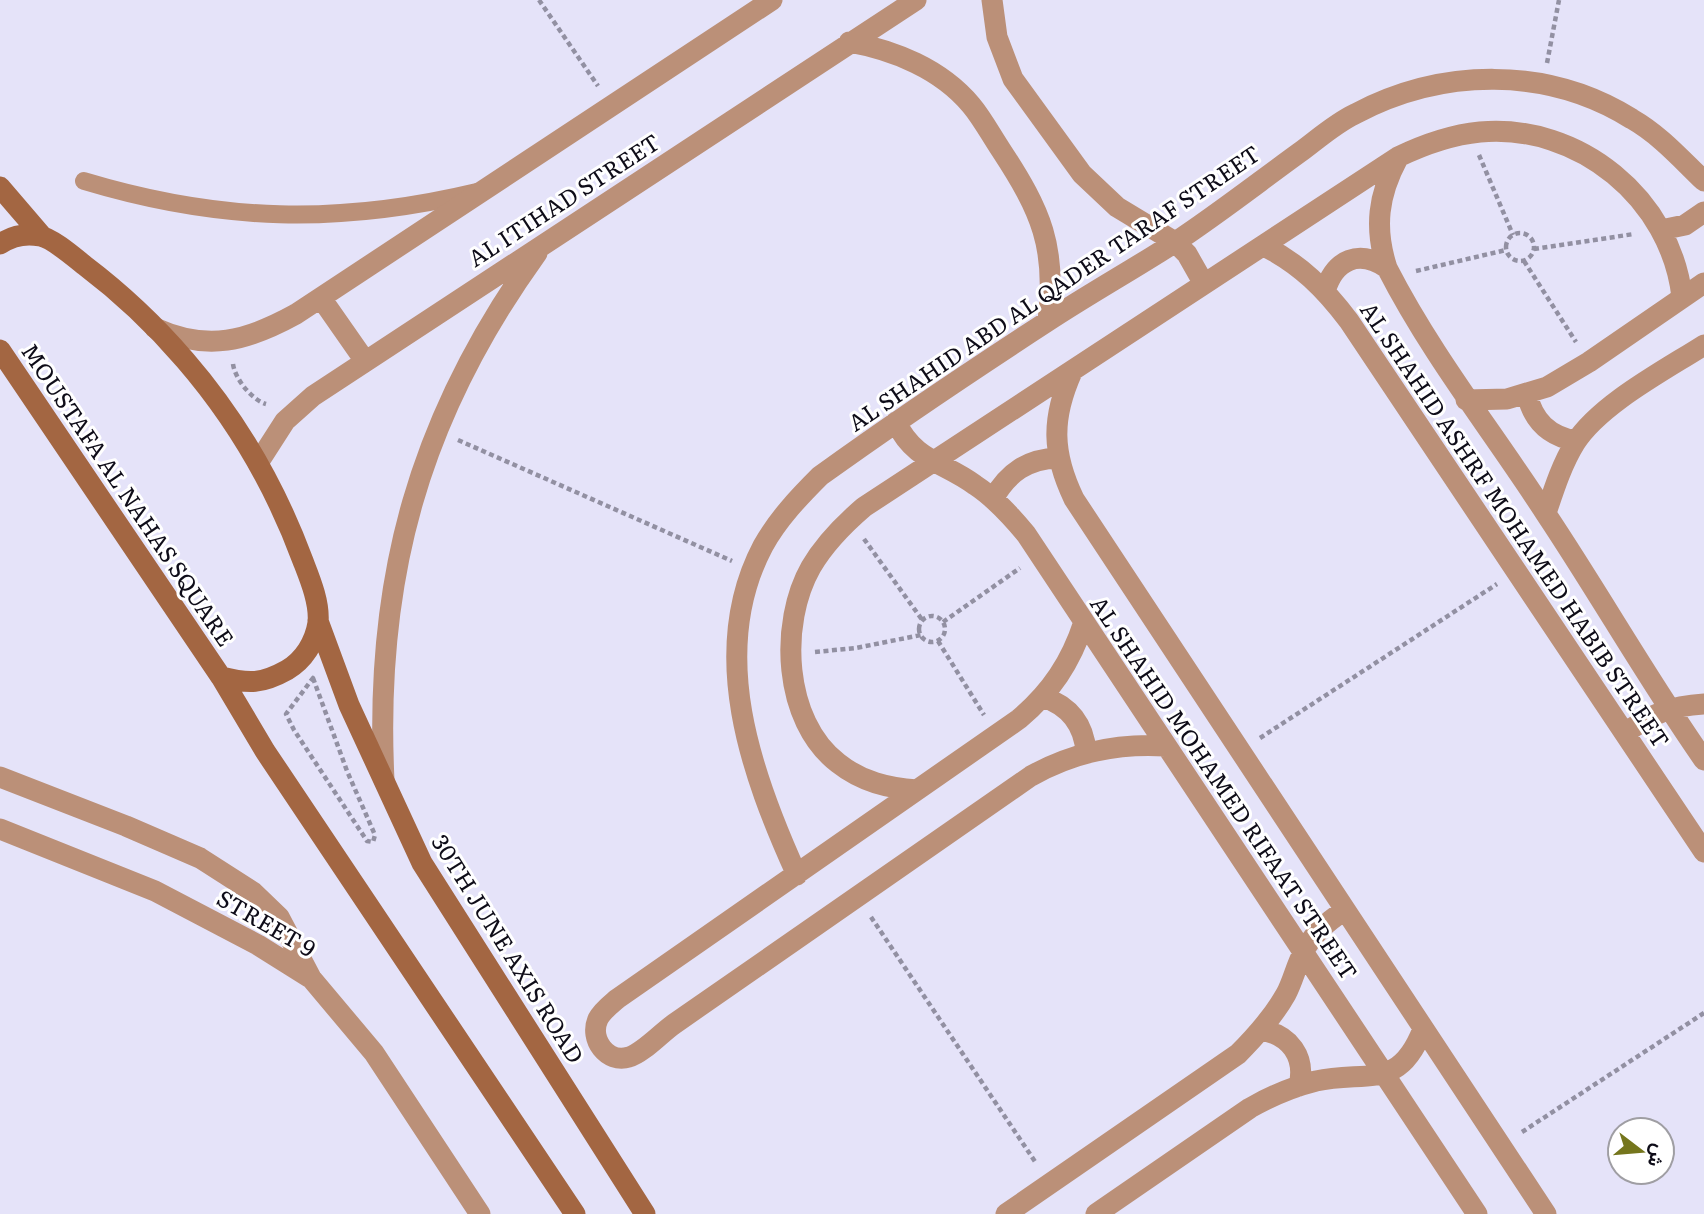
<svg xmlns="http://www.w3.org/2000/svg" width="1704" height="1214" viewBox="0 0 1704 1214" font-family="Literata,Vazirmatn,serif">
  <rect width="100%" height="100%" fill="#e5e3f9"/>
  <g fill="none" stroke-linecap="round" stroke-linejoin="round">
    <path stroke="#9290a2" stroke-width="4.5" stroke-dasharray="5 3.5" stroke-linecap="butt" d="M539,0L598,86
      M1547,63L1559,0
      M1479,155L1513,235
      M1506 247a14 14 0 1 1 28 0a14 14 0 1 1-28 0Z
      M1534,249L1634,234
      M1524,261L1576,342
      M1416,271L1506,250
      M233,364C235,379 252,400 266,404
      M458,440L732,561
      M864,539L923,621
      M919 629a13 13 0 1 1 26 0a13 13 0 1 1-26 0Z
      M943,622L1020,568
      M938,641L984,715
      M815,652L856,648L921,635
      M313,678L347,771L375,835L373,842L367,841L294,730L286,714Z
      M1260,738L1497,584
      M871,917L1036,1163
      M1522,1132L1704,1013"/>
    <path stroke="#bb9078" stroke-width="18" d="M84,181C220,222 339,225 477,192"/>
    <path stroke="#bb9078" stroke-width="21" d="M992,0L997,37L1013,79L1082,174L1117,207L1175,242L1187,254L1204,284
      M849,42C894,50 941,69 971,105C982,118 991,135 1001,150C1041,211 1057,247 1048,321
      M1398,158C1378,195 1374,228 1387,268C1432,356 1493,432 1546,514C1600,595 1648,680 1704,760
      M1661,230L1685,225L1704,212
      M1264,246C1300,264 1325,289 1349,321L1704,852
      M1325,291C1335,259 1359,249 1387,268
      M321,298L365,361
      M155,328C208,352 247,341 296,314L772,0
      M1072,372C1051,419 1052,453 1074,499L1546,1214
      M1527,394C1533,421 1549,436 1576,441
      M1466,400L1507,399L1547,387L1589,362L1704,283
      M896,422C914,461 944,462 975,485C995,498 1011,516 1026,534L1477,1214
      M258,463L285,421L313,396L916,0
      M993,499C1008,472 1028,459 1058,458
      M1546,513C1554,489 1562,464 1575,443C1600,404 1665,370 1704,345
      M1084,622C1071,662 1051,692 1019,719L617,999C610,1005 602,1011 598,1019C589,1039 607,1064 629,1057C643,1053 661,1033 674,1024L1031,776C1074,752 1117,743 1166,746
      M1043,697C1070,706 1084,725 1086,752
      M1625,733C1652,714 1670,706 1704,704
      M0,777L126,826L200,858L253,892L279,917L311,978L374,1053L480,1214
      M384,780C374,579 419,417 537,253
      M917,790C888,788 862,782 838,763C783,721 779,623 811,567C825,543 843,525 864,507L1398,157C1425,144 1450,135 1480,132C1579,123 1671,199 1682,297
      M0,829L155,891L258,945L309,977
      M797,875C751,774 707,652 763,546C778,519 799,497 820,476C895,422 971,371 1048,321C1089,294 1132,270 1174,243C1218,214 1260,181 1303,150C1319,138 1336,123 1355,114C1442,68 1547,66 1632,119C1660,135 1681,159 1704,181
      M1260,1030C1290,1034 1306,1057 1299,1086
      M1006,1214L1238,1054C1257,1035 1273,1017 1286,994C1293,981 1296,966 1303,953C1312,934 1328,921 1345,910
      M1096,1214L1250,1108C1271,1096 1292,1087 1316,1081C1368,1070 1399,1091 1423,1029"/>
    <path stroke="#a36642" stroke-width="21" d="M0,187L42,236
      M0,244C12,236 25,233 40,236C52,238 74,257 84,265C121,293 155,325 185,360C236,419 276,488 303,561C310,579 320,603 318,623C315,642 304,660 287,670C262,684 249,684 221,677L0,350
      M318,621L349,705L422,863L645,1214
      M221,677L265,751L575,1214"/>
  </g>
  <g text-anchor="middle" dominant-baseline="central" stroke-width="6" stroke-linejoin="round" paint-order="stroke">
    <g font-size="23" fill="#0e0c18" stroke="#fff">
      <text transform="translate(563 199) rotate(-33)">AL ITIHAD STREET</text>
      <text transform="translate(1053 287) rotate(-34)">AL SHAHID ABD AL QADER TARAF STREET</text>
      <text transform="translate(129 494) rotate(56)">MOUSTAFA AL NAHAS SQUARE</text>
      <text transform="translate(1516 524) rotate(56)">AL SHAHID ASHRF MOHAMED HABIB STREET</text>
      <text transform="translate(1225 787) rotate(56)">AL SHAHID MOHAMED RIFAAT STREET</text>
      <text transform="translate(267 922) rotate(30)">STREET 9</text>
      <text transform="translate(509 948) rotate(58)">30TH JUNE AXIS ROAD</text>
    </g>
  </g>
  <g transform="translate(1641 1151) rotate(106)"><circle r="33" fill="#ffffff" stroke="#9f9ea3" stroke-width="2"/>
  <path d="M0-5L12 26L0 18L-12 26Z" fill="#75761d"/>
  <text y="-10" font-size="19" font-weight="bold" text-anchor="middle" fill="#0e0c18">ش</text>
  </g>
</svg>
